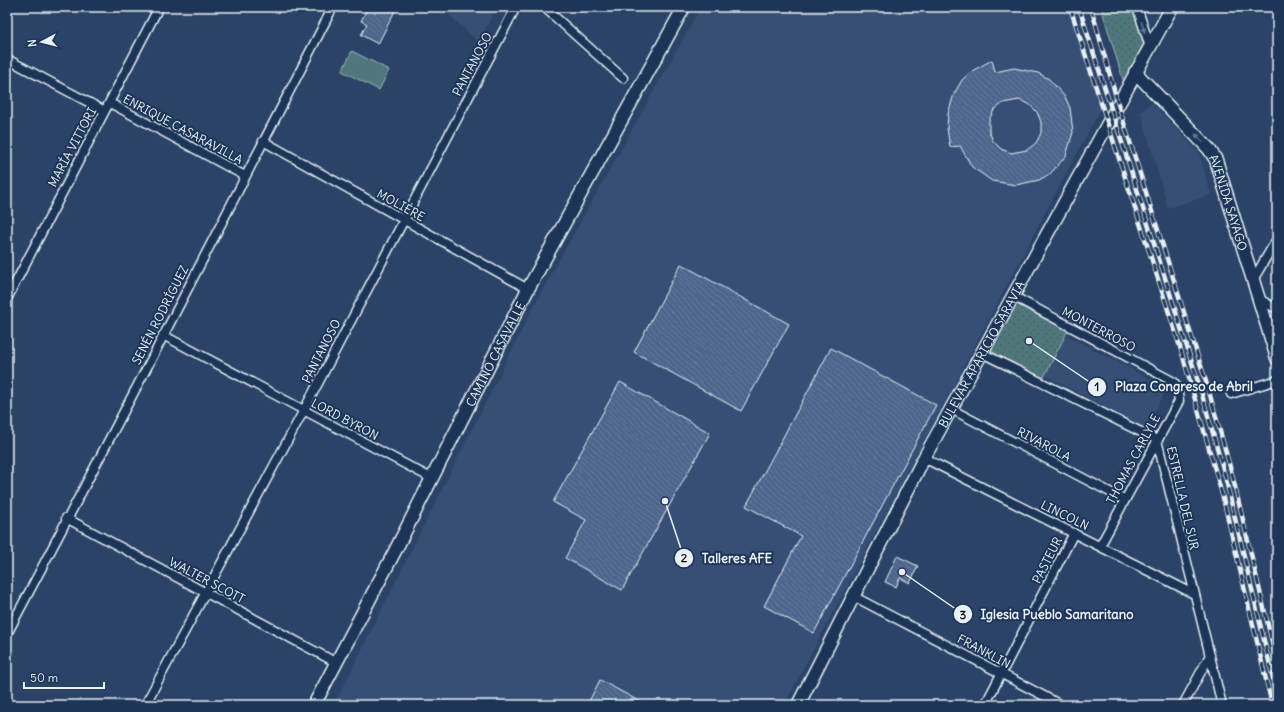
<svg xmlns="http://www.w3.org/2000/svg" width="1284" height="712" viewBox="0 0 1284 712" font-family="Delius,sans-serif">
  <defs>
    <pattern id="park-dots" width="8" height="8" patternUnits="userSpaceOnUse"><rect width="8" height="8" fill="#4f777b"/><path d="M2 2h.1M6 6h.1" fill="none" stroke="#4a6062" stroke-width="1.8" stroke-linecap="round"/></pattern>
    <pattern id="building-back-hatch" width="6" height="6" patternUnits="userSpaceOnUse"><rect width="6" height="6" fill="#4d658b"/><path d="M-1 5l2 2M0 0l6 6M5-1l2 2" fill="none" stroke="#677c9c"/></pattern>
  </defs>
  <rect width="100%" height="100%" fill="#2b4367"/>
  <filter id="ink" filterUnits="userSpaceOnUse"><feTurbulence type="fractalNoise" baseFrequency=".025" numOctaves="2"/><feDisplacementMap in="SourceGraphic" scale="8" xChannelSelector="R" yChannelSelector="G"/><feConvolveMatrix kernelMatrix="1 2 1 2 8 2 1 2 1" color-interpolation-filters="sRGB"/></filter>
  <g filter="url(#ink)">
    <path fill="#395075" d="M441,7H496L479,43Z
      M701,7H1070L1101,108L784,705H334L539,296Z
      M1152,103L1199,153L1211,195L1168,208L1141,112Z
      M1066,335L1167,388L1146,428L1045,375Z"/>
    <path fill="url(#park-dots)" stroke="#9cb4ba" d="M1101,7H1133L1144,43L1124,83Z
      M1016,304L1068,330L1043,379L992,352V348Z"/>
    <path fill="#4f777b" stroke="#9cb4ba" d="M352,51L389,70L379,90L342,71Z"/>
    <path fill="url(#building-back-hatch)" stroke="#e8f1f8" fill-rule="evenodd" d="M368,7H397L378,44L361,35L367,24L361,21Z
      M992,60L995,72L1014,68L1038,73L1049,79L1065,97L1070,108L1073,132L1066,156L1050,174L1039,180L1016,185L992,181L972,167L960,146L950,147L947,128L948,114L954,94L962,80L972,71ZM1019,100L1029,104L1037,112L1041,122V133L1036,143L1027,150L1011,153L1001,149L993,141L989,131V120L994,110L1003,103Z
      M681,264L789,324L741,411L634,352Z
      M831,348L936,405L814,633L764,606L801,536L746,506Z
      M620,382L710,433L622,590L565,558L586,520L553,502Z
      M897,556L918,566L910,583L900,578L896,587L885,582Z
      M600,680L646,705H587Z"/>
    <g fill="none" stroke-linecap="round" stroke-linejoin="round">
      <defs>
        <path id="street" d="M544,7L623,78
          M1137,7L1150,47
          M7,59L105,111
          M110,103L245,176
          M263,141L528,289
          M1253,280L1277,239
          M1013,296L1174,382L1177,387L1179,401L1100,546
          M7,299L159,7
          M1259,299L1277,309
          M163,335L431,478
          M982,353L1157,440L1222,705
          M1231,394L1277,380
          M951,409L1125,500
          M924,458L1194,594
          M66,518L337,663
          M853,596L1061,705
          M7,634L153,356L333,7
          M145,705L304,410L516,7
          M985,705L1074,533
          M1183,705L1210,655"/>
        <g id="secondary">
          <path id="s1" d="M1135,72L1209,149L1216,160L1277,358"/>
          <path id="s2" d="M314,705L394,553L528,289L684,7"/>
          <path id="s3" d="M798,705L924,458L1172,7"/>
        </g>
      </defs>
      <use href="#street" stroke="#e8f1f8" stroke-width="11"/>
      <use href="#secondary" stroke="#e8f1f8" stroke-width="15"/>
      <use href="#street" stroke="#1d3557" stroke-width="8"/>
      <use href="#secondary" stroke="#1d3557" stroke-width="12"/>
      <defs>
        <path id="rail" d="M1070,7L1181,350L1223,498L1272,705
          M1079,7L1201,391L1225,476L1277,695
          M1091,7L1118,104L1208,388L1232,474L1277,663"/>
      </defs>
      <use href="#rail" stroke="#e8f1f8" stroke-width="4.5"/>
      <use href="#rail" stroke="#1d3557" stroke-width="3" stroke-dasharray="9" stroke-linecap="butt"/>
    </g>
    <defs><path id="oneway-solid" d="M-6-.8H1V-3.2L6.5 0L1 3.2V.8H-6Z"/></defs>
    <g fill="#64778f">
      <use href="#oneway-solid" transform="translate(1143 27) rotate(72)"/>
      <use href="#oneway-solid" transform="translate(1199 138) rotate(-134)"/>
    </g>
  </g>
  <g text-anchor="middle" dominant-baseline="central" stroke-width="4" stroke-linejoin="round" paint-order="stroke">
    <g font-size="12" fill="#e8f1f8" stroke="#1d3557">
      <text transform="translate(472 64) rotate(-62)">PANTANOSO</text>
      <text transform="translate(183 129) rotate(28)">ENRIQUE CASARAVILLA</text>
      <text transform="translate(72 147) rotate(-62)">MARÍA VITTORI</text>
      <text stroke="none"><textPath href="#s1" startOffset="164">AVENIDA SAYAGO</textPath></text>
      <text transform="translate(401 205) rotate(29)">MOLIÉRE</text>
      <text transform="translate(160 315) rotate(-63)">SENÉN RODRÍGUEZ</text>
      <text transform="translate(1099 329) rotate(28)">MONTERROSO</text>
      <text transform="translate(321 351) rotate(-63)">PANTANOSO</text>
      <text stroke="none"><textPath href="#s2" startOffset="395">CAMINO CASAVALLE</textPath></text>
      <text stroke="none"><textPath href="#s3" startOffset="396">BULEVAR APARICIO SARAVIA</textPath></text>
      <text transform="translate(345 419) rotate(28)">LORD BYRON</text>
      <text transform="translate(1044 444) rotate(28)">RIVAROLA</text>
      <text transform="translate(1133 459) rotate(-62)">THOMAS CARLYLE</text>
      <text transform="translate(1183 498) rotate(77)">ESTRELLA DEL SUR</text>
      <text transform="translate(1065 515) rotate(26)">LINCOLN</text>
      <text transform="translate(1047 560) rotate(-63)">PASTEUR</text>
      <text transform="translate(207 580) rotate(28)">WALTER SCOTT</text>
      <text transform="translate(984 651) rotate(28)">FRANKLIN</text>
    </g>
  </g>
  <path fill="none" stroke="#e8f1f8" stroke-width="1.5" d="M1029 341L1097 387M665 501L684 558M902 572L963 614"/>
  <g fill="#e8f1f8" stroke="#1d3557" stroke-width="1.5">
    <circle cx="1029" cy="341" r="4"/>
    <circle cx="665" cy="501" r="4"/>
    <circle cx="902" cy="572" r="4"/>
    <circle cx="1097" cy="387" r="10"/>
    <circle cx="684" cy="558" r="10"/>
    <circle cx="963" cy="614" r="10"/>
  </g>
  <g font-size="12" text-anchor="middle" font-weight="bold" fill="#111">
    <text x="1097" y="391">1</text>
    <text x="684" y="562">2</text>
    <text x="963" y="619">3</text>
  </g>
  <g font-size="13" text-anchor="middle" font-weight="bold" fill="#e8f1f8" stroke="#1d3557" stroke-width="4" stroke-linejoin="round" paint-order="stroke">
    <text x="1184" y="391">Plaza Congreso de Abril</text>
    <text x="737" y="563">Talleres AFE</text>
    <text x="1057" y="619">Iglesia Pueblo Samaritano</text>
  </g>
  <rect width="1284" height="712" fill="none" stroke="#1d3557" stroke-width="24"/>
  <rect x="12" y="12" width="1260" height="688" fill="none" stroke="#e8f1f8" stroke-width="1.5" filter="url(#ink)"/>
  <g transform="translate(42 42) rotate(263)" stroke="#1d3557" stroke-width="3" paint-order="stroke">
  <path d="M0-3L7 15L0 10L-7 15Z" fill="#e8f1f8"/>
  <text y="-6" font-size="11" font-weight="bold" text-anchor="middle" fill="#e8f1f8">N</text>
  </g>
  <path d="M24 682v6h80v-6" fill="none" stroke="#e8f1f8" stroke-width="2"/>
  <text x="30" y="682" font-size="12" fill="#e8f1f8" stroke="#1d3557" stroke-width="3" paint-order="stroke">50 m</text>
</svg>
